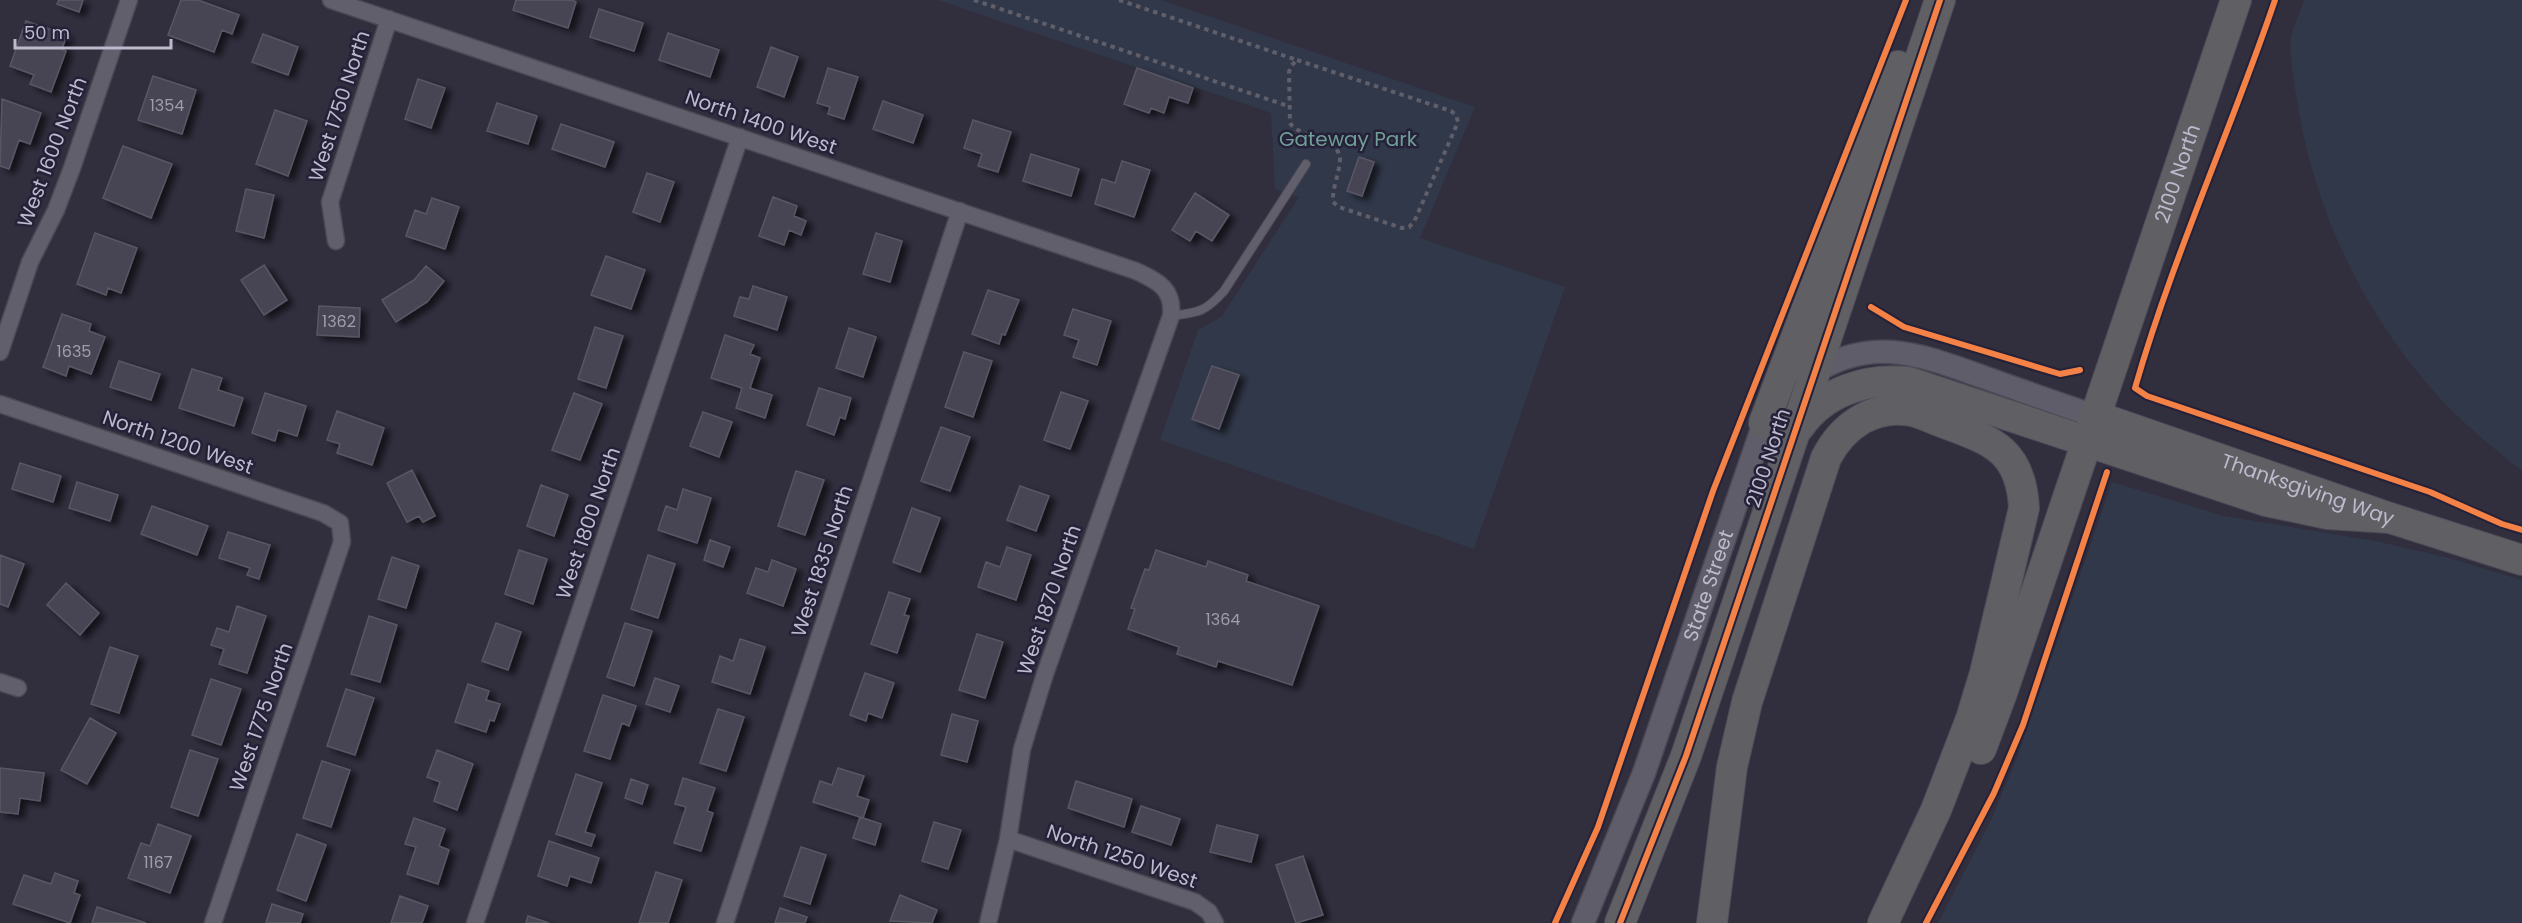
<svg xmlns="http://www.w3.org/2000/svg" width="2522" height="923" viewBox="0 0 2522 923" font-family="Poppins,sans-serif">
  <defs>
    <filter id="shadow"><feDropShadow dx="6" dy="4" stdDeviation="3" flood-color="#0009"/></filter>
  </defs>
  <rect width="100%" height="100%" fill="#312e3e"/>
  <path fill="#31384a" d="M938,0H1161L1475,107L1420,238L1565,287L1474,549L1160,440L1198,330L1222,316L1299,197L1275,189L1271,113Z
    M2304,0H2522V471C2485,442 2448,411 2419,374C2356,297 2315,206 2298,107C2295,86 2289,60 2291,39C2293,26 2300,12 2304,0Z
    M2112,482L2224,516L2376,541L2449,558L2522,580V923H1938L1991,820L2017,758Z"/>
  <path fill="#474452" stroke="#595765" stroke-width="1.5" filter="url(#shadow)" d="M59,0H83L79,12L57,4Z
    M181,0H198L239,15L232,34L222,30L214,52L168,35Z
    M516,0H572L576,2L568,28L513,10Z
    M599,9L643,23L634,51L590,37Z
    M26,21L67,35L62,49L66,51L51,92L30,84L34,75L10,66Z
    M668,33L719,50L710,77L659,60Z
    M263,34L298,47L288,75L252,62Z
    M771,47L798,57L784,97L757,87Z
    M828,68L858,77L844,119L828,114L830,107L817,103Z
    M1137,68L1193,88L1188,103L1169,97L1164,113L1151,108L1149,113L1124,104Z
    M153,76L196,90L182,134L138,120Z
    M418,79L445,88L431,128L405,119Z
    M2,99L41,113L30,144L19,140L9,169L0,166Z
    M883,101L923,115L913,143L873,129Z
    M497,103L537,116L528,144L487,131Z
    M275,110L307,121L288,176L256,164Z
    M973,120L1011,132L998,172L978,166L982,154L964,148Z
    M561,124L614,142L605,167L552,149Z
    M123,146L172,164L151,218L103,198Z
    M1031,154L1079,169L1071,196L1023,181Z
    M1359,157L1374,162L1362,196L1347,191Z
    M1122,161L1150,170L1134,217L1095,204L1102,179L1115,183Z
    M647,173L674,182L660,222L633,212Z
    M246,189L274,195L264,238L236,231Z
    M1195,193L1229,215L1212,241L1196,231L1190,241L1172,230Z
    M773,197L797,206L794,216L806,221L801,235L789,230L784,245L759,236Z
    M432,198L459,207L445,249L406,236L415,210L426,214Z
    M95,233L137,248L121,293L108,288L106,295L77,284Z
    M876,233L902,241L890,282L863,274Z
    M606,256L645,270L631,309L591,295Z
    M264,265L287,300L264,315L241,280Z
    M426,266L444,281L427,302L396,322L382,300L414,280Z
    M753,286L787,297L777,330L734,316L740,297L749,299Z
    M988,290L1019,300L1005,335L1002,334L999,344L972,334Z
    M319,306L360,308L359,337L317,335Z
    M1073,309L1111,321L1097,365L1073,357L1079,340L1064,335Z
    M62,314L91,324L89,331L105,337L91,374L69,366L66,376L43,367Z
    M595,327L623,336L606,388L578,379Z
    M849,328L876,337L863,377L836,368Z
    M725,335L754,345L750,354L760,358L750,388L772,395L765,418L736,408L742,388L711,378Z
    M964,352L992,361L973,417L945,407Z
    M119,361L160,374L151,400L110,387Z
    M1212,366L1239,375L1219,429L1192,419Z
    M192,369L222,378L218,390L243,398L234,426L179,408Z
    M819,388L851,398L845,419L840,417L834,435L807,425Z
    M1061,392L1088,401L1070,449L1044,440Z
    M265,393L306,406L297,436L278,430L275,441L252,433Z
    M574,393L602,404L580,460L552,450Z
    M337,411L384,428L372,465L337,453L340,444L327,440Z
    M703,412L732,422L719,457L690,446Z
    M941,427L970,437L950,491L921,481Z
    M20,463L61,476L53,502L12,489Z
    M412,470L435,516L423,522L419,516L407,522L387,483Z
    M796,471L824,480L805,535L778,526Z
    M77,482L118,495L110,521L69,508Z
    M541,485L568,495L554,536L527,526Z
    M1020,486L1049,496L1036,531L1007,520Z
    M683,489L711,498L697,543L658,530L666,506L677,510Z
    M152,506L208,526L197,555L141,534Z
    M912,508L940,518L920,572L893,562Z
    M228,532L270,545L259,579L247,575L250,568L219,558Z
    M710,540L730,547L723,567L704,560Z
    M1007,547L1031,555L1016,600L978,587L986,562L1000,567Z
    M519,550L547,559L533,604L505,594Z
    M1156,550L1206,567L1208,561L1248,575L1246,581L1319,606L1292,685L1218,661L1216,667L1177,654L1179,647L1128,629L1135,609L1131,608L1145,569L1149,570Z
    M0,555L24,564L8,607L0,604Z
    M648,555L675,564L658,618L631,609Z
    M392,557L419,566L406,608L378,599Z
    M772,560L796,569L783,606L747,593L756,568L768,572Z
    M66,583L99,613L80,635L47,605Z
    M889,592L910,599L904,615L909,616L897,653L871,644Z
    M237,606L266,616L247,673L219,664L224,649L211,645L217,628L229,632Z
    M369,616L397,625L380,682L351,674Z
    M496,623L521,632L508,670L482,661Z
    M625,623L652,631L634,686L607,677Z
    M977,634L1003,642L985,698L959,690Z
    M740,639L765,647L750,694L712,682L720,656L733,661Z
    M110,647L138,656L119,713L91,704Z
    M865,673L894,683L882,718L868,713L866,721L850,715Z
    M655,678L679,686L670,712L646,704Z
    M211,679L241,689L221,745L192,735Z
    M468,684L489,691L486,700L500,704L494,721L490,720L486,732L455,722Z
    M346,689L374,698L355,755L327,746Z
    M603,695L636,706L629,726L622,723L610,759L584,751Z
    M718,709L744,717L726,771L700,763Z
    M952,714L978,721L967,762L941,755Z
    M90,718L116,733L87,784L61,770Z
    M190,750L218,759L198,816L171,807Z
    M437,750L473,764L457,810L434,801L440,782L427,777Z
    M322,761L350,770L331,827L303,818Z
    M0,768L44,773L40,801L20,798L18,814L0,812Z
    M838,768L864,776L857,796L869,800L863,818L813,802L820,781L832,785Z
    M576,774L602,783L585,832L595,835L591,846L556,834Z
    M683,778L715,788L707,811L713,813L701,851L674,843L686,807L675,804Z
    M631,779L648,785L642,804L625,798Z
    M1076,781L1132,799L1124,827L1068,808Z
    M1141,806L1180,819L1171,845L1132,832Z
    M860,817L881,824L875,845L853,838Z
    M414,818L445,829L439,846L449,850L438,884L407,874L416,847L405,844Z
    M934,822L961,830L948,869L922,861Z
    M158,824L191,836L170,893L128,878L141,843L150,846Z
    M1217,825L1258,835L1251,862L1210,852Z
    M297,834L326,845L306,901L277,890Z
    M549,841L599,858L591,883L570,876L567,886L538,876Z
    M801,847L826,855L810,904L784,896Z
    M1303,856L1323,915L1296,923L1276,865Z
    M656,872L682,880L668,923H639Z
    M55,873L78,881L74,893L80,895L70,923L13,904L24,875L51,884Z
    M900,895L937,910L932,923L890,921Z
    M400,896L428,906L422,923H391Z
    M272,904L303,914L300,923H266Z
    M97,907L146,923H92Z
    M780,908L807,917L805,923H775Z
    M528,916L549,923H526Z"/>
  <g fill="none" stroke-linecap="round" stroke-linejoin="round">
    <defs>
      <path id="lane" d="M1171,316C1199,312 1204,313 1224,291L1306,164"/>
      <path id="street" d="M331,0L1136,271C1157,281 1174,288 1171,316L1045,674L1022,749L1008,839L988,923
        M336,241L330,202L389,19
        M0,352L30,262L56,210L72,168L129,0
        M0,404L323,513L340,523L342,542L213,923
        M0,682L18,688
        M1008,839L1195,902L1209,912L1215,923
        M475,923L740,137
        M725,923L960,211"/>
      <g id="secondary">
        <path d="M1807,377C1871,333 1921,355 1986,378C2022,391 2059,404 2095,416"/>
        <path id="s1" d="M1583,923L1644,773L1764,423L1773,410"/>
      </g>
      <g id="highway">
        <path id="s2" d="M2095,416L2390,518L2522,560"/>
        <path d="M1764,423L1898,66"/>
        <path d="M1799,427C1824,391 1866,378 1908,382L2266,501L2328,514L2390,518"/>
        <path id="s3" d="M1981,749L2002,693L2236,0"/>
        <path d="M1620,923L1686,756L1940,0"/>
        <path d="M1712,923L1732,767L1747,702L1826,458C1843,425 1874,404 1912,411C1924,414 1935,420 1947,424C1993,441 2021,451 2024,508L1985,673L1971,719L1936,810L1883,923"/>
      </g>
    </defs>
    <use href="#lane" stroke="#4c4955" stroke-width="10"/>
    <use href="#street" stroke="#4c4955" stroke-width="19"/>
    <use href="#secondary" stroke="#4c4957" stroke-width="25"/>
    <use href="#highway" stroke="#4e4b59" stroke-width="32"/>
    <path stroke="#5f5e69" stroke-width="4" stroke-dasharray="4.5 4.5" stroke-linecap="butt" d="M974,0L1288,106
      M1119,0L1297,60
      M1297,60L1451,111L1456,115L1458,122L1414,222L1409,227L1402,228L1339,207L1333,202C1332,187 1340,173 1340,158C1339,139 1300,138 1290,123L1289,72L1291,66Z"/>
    <use href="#lane" stroke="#615f6b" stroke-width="8"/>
    <use href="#street" stroke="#615f6b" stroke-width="16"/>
    <use href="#secondary" stroke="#605d6a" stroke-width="22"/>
    <use href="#highway" stroke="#605f64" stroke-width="30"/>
    <defs>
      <path id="cycleway" d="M2275,0C2231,130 2173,256 2135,388L2147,396L2430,492L2502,524L2522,530
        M1871,307L1904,327L2060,374L2080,370
        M1555,923L1598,827L1713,491L1906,0
        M1620,923L1686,756L1940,0
        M1926,923L1994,793L2023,725L2107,472"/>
    </defs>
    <use href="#cycleway" stroke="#252139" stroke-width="10"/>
    <use href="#cycleway" stroke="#f48246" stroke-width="6"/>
  </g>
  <g text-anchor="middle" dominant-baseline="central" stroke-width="5" stroke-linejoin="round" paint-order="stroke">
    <g font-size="16" fill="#a09cae">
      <text x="167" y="105">1354</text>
      <text x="339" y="321">1362</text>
      <text x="74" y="351">1635</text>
      <text x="1223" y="619">1364</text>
      <text x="158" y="862">1167</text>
    </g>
    <g font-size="20" fill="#bebacd" stroke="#252139">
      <text transform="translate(339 106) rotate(-72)">West 1750 North</text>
      <text transform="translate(761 122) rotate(19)">North 1400 West</text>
      <text transform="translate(52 152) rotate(-69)">West 1600 North</text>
      <text stroke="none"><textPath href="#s3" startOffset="608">2100 North</textPath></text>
      <text transform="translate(178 442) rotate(19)">North 1200 West</text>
      <text transform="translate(1768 458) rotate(-72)">2100 North</text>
      <text stroke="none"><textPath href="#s2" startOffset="225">Thanksgiving Way</textPath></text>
      <text transform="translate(588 523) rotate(-71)">West 1800 North</text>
      <text transform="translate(822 561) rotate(-72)">West 1835 North</text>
      <text stroke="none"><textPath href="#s1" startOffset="360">State Street</textPath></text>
      <text transform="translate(1049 600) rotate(-71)">West 1870 North</text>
      <text transform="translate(261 717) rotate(-71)">West 1775 North</text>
      <text transform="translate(1122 856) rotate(19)">North 1250 West</text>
    </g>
    <g font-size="20" fill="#719e96" stroke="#252139">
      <text x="1348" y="139">Gateway Park</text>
    </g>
  </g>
  <path d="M15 39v9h156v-9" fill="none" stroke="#bebacd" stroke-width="3"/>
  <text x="24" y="39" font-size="18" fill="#bebacd" stroke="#252139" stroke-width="4.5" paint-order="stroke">50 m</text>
</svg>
